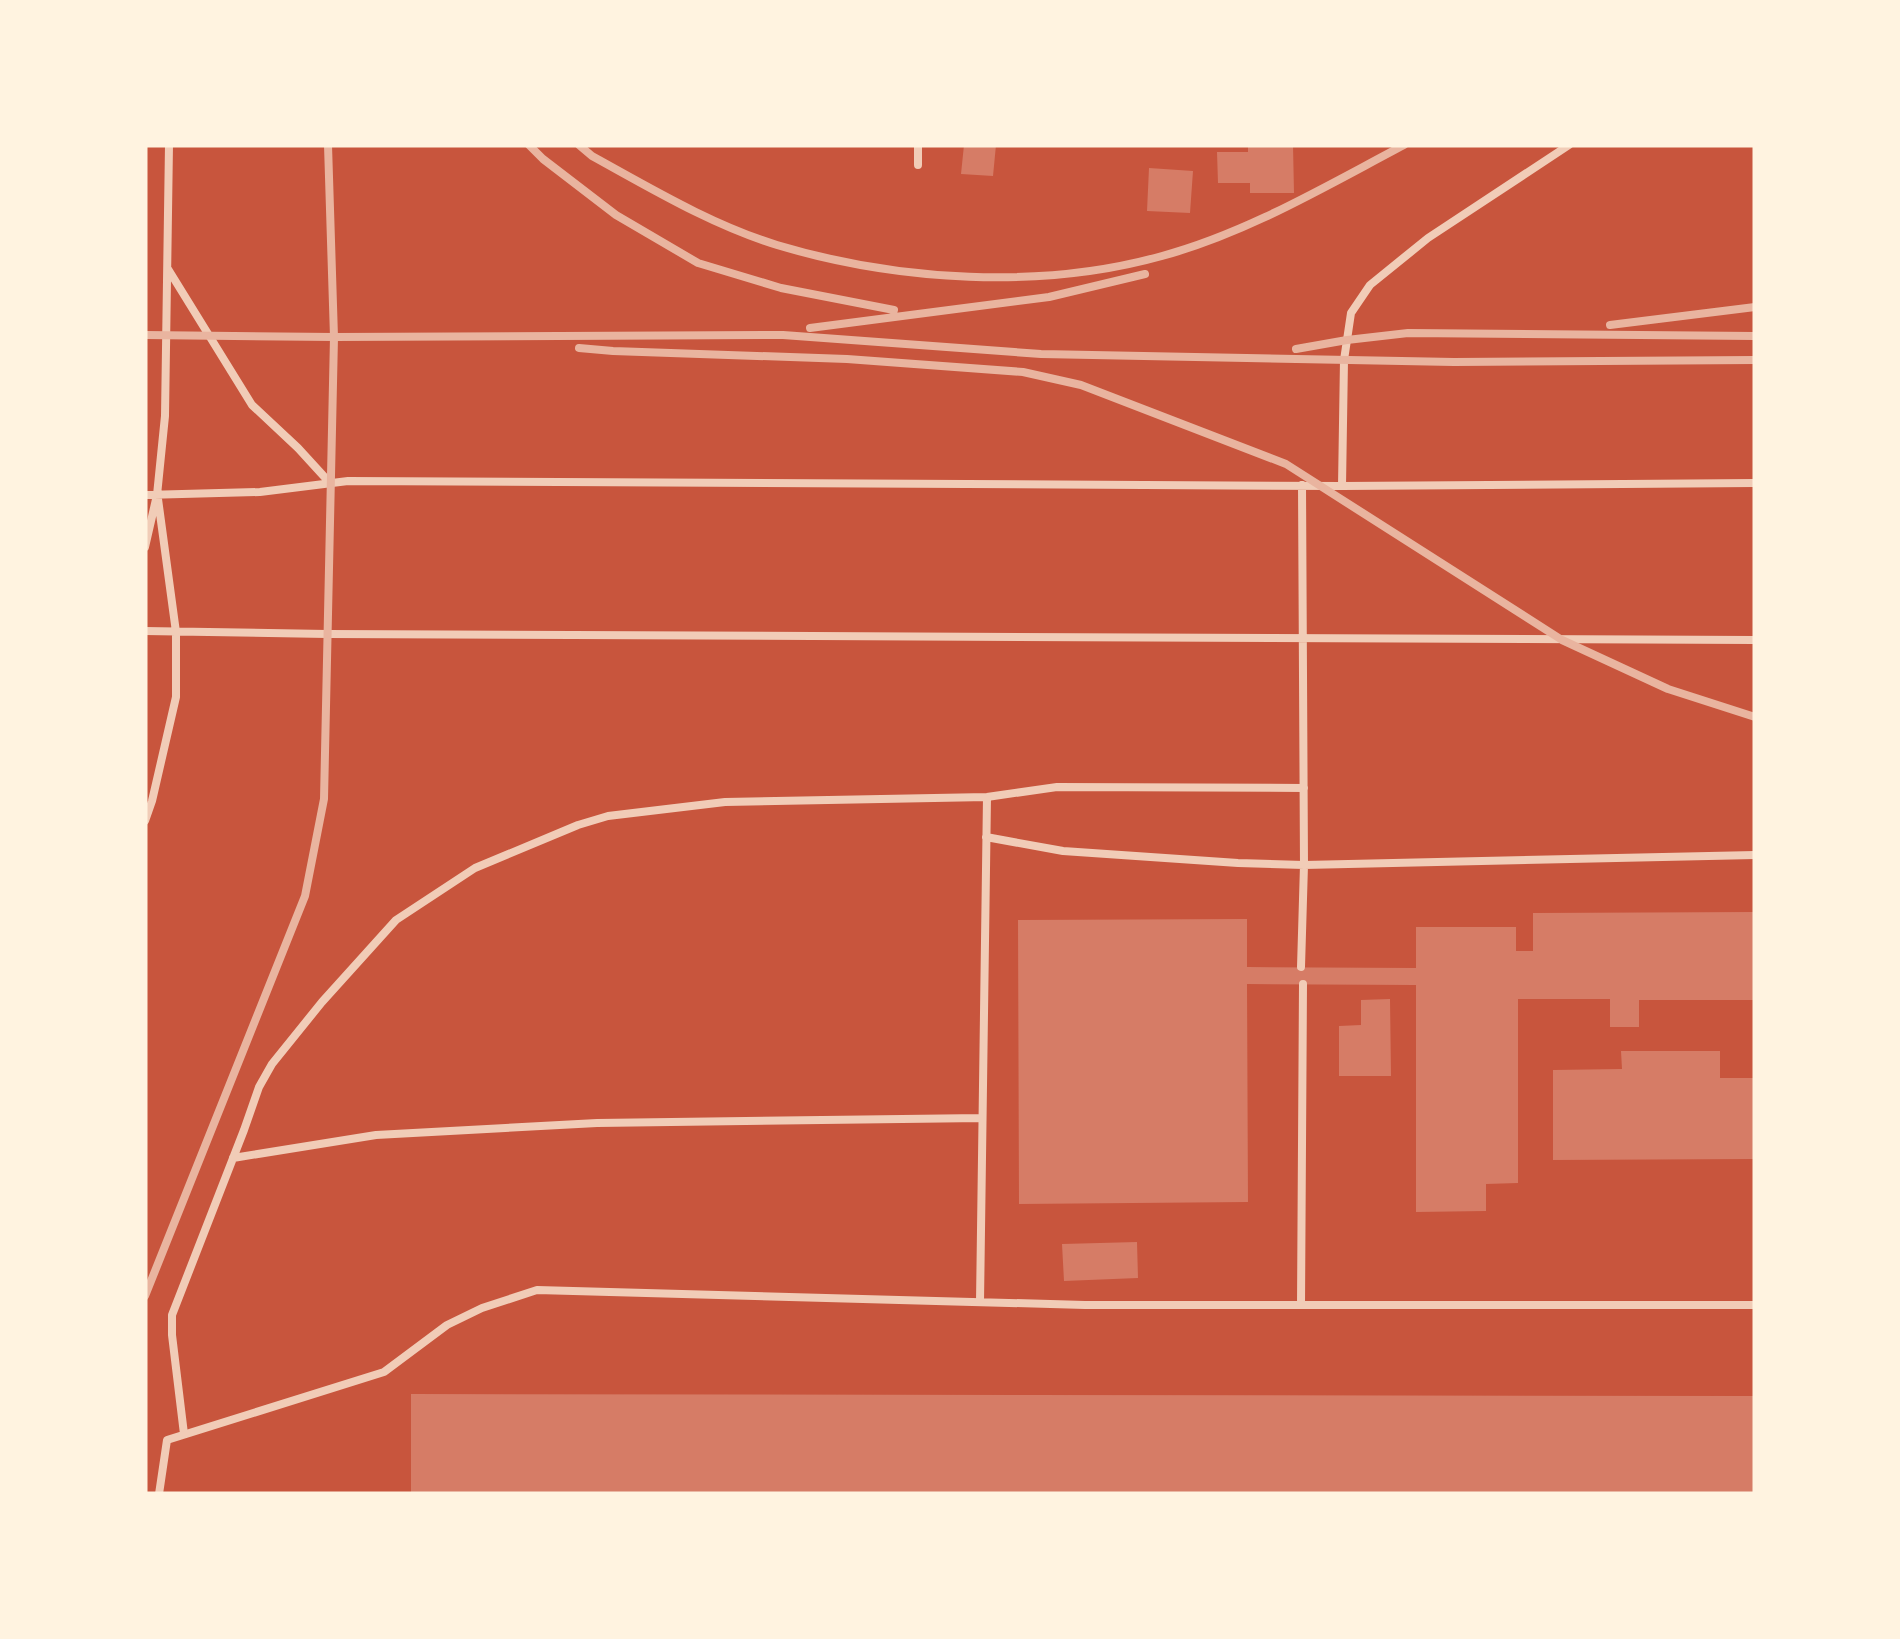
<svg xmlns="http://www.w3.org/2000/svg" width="1900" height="1639" viewBox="0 0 1900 1639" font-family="'IBM Plex Serif',serif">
  <rect width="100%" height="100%" fill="#c8553d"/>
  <path fill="#d67c66" d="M964,145H996L993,176L961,174Z
    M1248,145H1293L1294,193H1250V183H1218L1217,152H1248Z
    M1149,168L1193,171L1190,213L1147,211Z
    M1755,912V1000H1639V1027H1610V999H1518V1183L1486,1184V1211L1416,1212V985L1247,984L1248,1202L1019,1204L1018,920L1247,919V967L1416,968V927H1516V951H1533V913Z
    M1390,999L1391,1076H1339V1026L1361,1025V1000Z
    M1621,1051H1720V1078H1755V1159L1553,1160V1070L1622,1069Z
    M1137,1242L1138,1278L1064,1281L1062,1244Z
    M411,1394L1755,1396V1494H411Z"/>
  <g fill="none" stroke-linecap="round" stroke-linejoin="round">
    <path stroke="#f1ccb7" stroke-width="8" d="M918,145V165
      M168,269L252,405L298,448L330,483
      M1342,486L1344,360L1351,313L1370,285L1428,238L1569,145
      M145,495L260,492L348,481L1342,486L1755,483
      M145,547L157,495L165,416L169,145
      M145,631L327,634L1755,640
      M145,821L152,801L176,697V632L158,499
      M986,837L1063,851L1238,863L1304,865L1755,855
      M1301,967L1304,865L1302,485
      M233,1158L376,1135L597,1123L982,1118
      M980,1302L987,797
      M1301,1305L1303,984
      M184,1434L172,1335V1315L244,1130L259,1087L272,1064L322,1002L396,920L475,868L578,825L608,816L725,802L987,797L1057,787L1304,788
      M159,1494L167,1440L384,1372L447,1325L482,1308L537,1290L1085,1305H1755"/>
    <path stroke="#e9b49f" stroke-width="8" d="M529,145L543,159L616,215L698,263L781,288L894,310
      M579,145L592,156C652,189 712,225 777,245C897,281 1041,290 1162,256C1247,233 1326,186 1404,145
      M1610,325L1755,307
      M810,328L1049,297L1145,274
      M145,335L334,337L783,335L1041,354L1454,362L1755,360
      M579,348L613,351L847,359L1023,372L1081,385L1286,464L1562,640L1668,689L1755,717
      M1296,349L1347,340L1408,333L1755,336
      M145,1296L305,896L324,799L334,337L328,145"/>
  </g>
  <rect width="1900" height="1639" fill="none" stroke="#fff3e0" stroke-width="295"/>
</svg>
